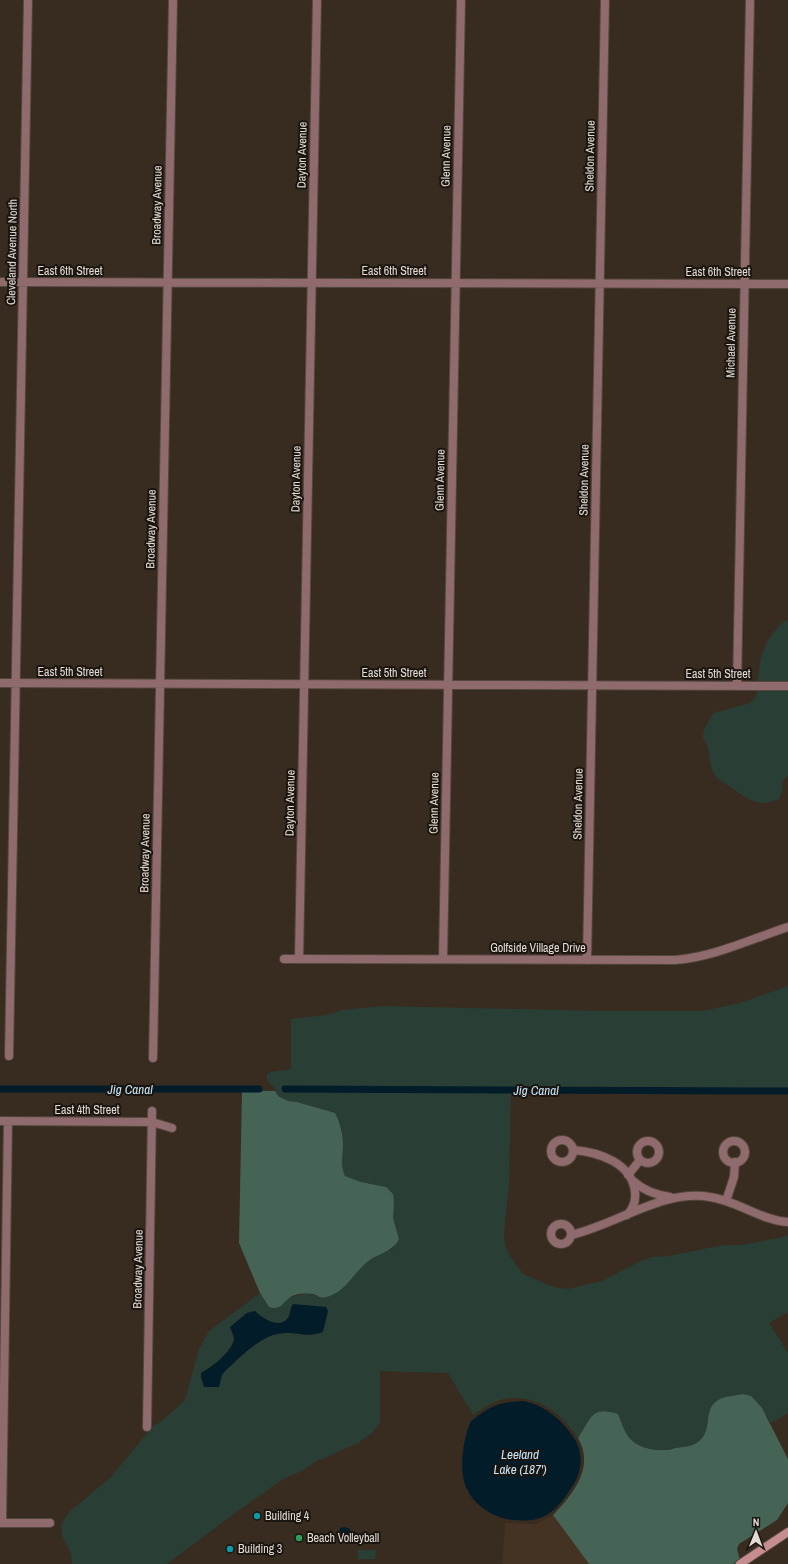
<svg xmlns="http://www.w3.org/2000/svg" width="788" height="1564" viewBox="0 0 788 1564" font-family="'Archivo Narrow',sans-serif">
  <rect width="100%" height="100%" fill="#382b1f"/>
  <path fill="#443222" d="M553,1515L589,1564H502L505,1523L536,1524Z"/>
  <path fill="#293f35" fill-rule="evenodd" d="M788,620V775L782,782L783,788L779,799C760,807 752,802 736,791C730,787 724,783 718,779C705,764 714,751 703,738L704,729L714,713L750,703L757,695C758,673 759,650 774,632C778,626 781,623 788,620Z
    M788,986V1092L511,1088L509,1185L504,1233L505,1245L510,1256L523,1274L553,1287L568,1289L602,1281L639,1262L652,1257L668,1256L724,1245H742L788,1236V1312L769,1323L788,1353V1413L771,1423L762,1408L742,1394C735,1396 724,1396 718,1400C702,1411 714,1430 698,1442C691,1447 683,1447 675,1448C672,1449 670,1450 667,1450C651,1451 632,1447 625,1431C622,1426 621,1420 618,1414C591,1405 591,1419 578,1438C560,1411 531,1390 497,1401C488,1404 481,1410 473,1415L448,1373L380,1371V1422L372,1433L358,1443L315,1462L302,1471L283,1479L242,1508L167,1564H72L71,1553L62,1536L61,1526L68,1513L111,1477L153,1426L162,1421L185,1400L199,1349L209,1331L260,1293L269,1307C279,1303 295,1294 305,1294C313,1293 319,1298 326,1298L366,1263L384,1251L392,1249L399,1239L393,1218L394,1205L386,1187L361,1182L345,1176L342,1169L343,1143L341,1125L321,1110L297,1102L288,1101L278,1096L274,1088L267,1080V1074C274,1070 282,1071 291,1069V1019L327,1015L342,1010L382,1006L604,1011H703L740,1003ZM291,1307L323,1332C306,1338 300,1332 284,1333C261,1334 241,1357 225,1371L222,1375L201,1373C214,1366 228,1354 234,1340L230,1327L247,1313L255,1311C263,1319 278,1329 288,1318Z
    M358,1550H376L375,1559H358Z"/>
  <path fill="#456456" d="M242,1091H275L278,1096L288,1101L297,1102L335,1113C340,1123 343,1133 343,1144C343,1155 340,1166 345,1176L361,1182L386,1187L393,1194L394,1205L393,1218L399,1239C393,1252 376,1254 366,1263C352,1275 345,1292 327,1297C321,1299 319,1296 313,1294C307,1293 298,1293 292,1296C283,1301 282,1311 269,1307L260,1293L239,1243Z
    M742,1394L751,1396L762,1408L788,1459V1503L777,1520L739,1544L737,1549L740,1560L733,1564H589L553,1515C573,1494 595,1467 578,1438C591,1419 591,1405 618,1414C621,1420 622,1426 625,1431C632,1447 651,1451 667,1450C670,1450 672,1449 675,1448C683,1447 691,1447 698,1442C714,1430 702,1410 718,1400C724,1396 735,1396 742,1394Z"/>
  <path fill="#021c2a" d="M293,1304L326,1307L328,1311L323,1332C306,1338 300,1332 284,1333C261,1334 241,1357 225,1371L222,1375L219,1387H204L201,1377V1373C211,1368 233,1351 234,1339C234,1335 231,1330 230,1327L247,1313L255,1311C262,1318 279,1330 288,1318C291,1314 290,1308 293,1304Z
    M524,1401C546,1406 562,1420 574,1438C584,1453 582,1473 572,1487C566,1496 558,1508 548,1514C537,1521 526,1521 513,1520C495,1518 475,1507 467,1489C458,1472 463,1438 471,1421C491,1406 498,1402 524,1401Z
    M344,1527L350,1529V1531L356,1532L359,1538L358,1542L352,1544L346,1542L345,1538L342,1537L339,1532L340,1528Z"/>
  <g fill="none" stroke-linecap="round" stroke-linejoin="round">
    <path stroke="#021c2a" stroke-width="7" d="M0,1089H259
      M285,1089L788,1091"/>
    <defs>
      <path id="minor" d="M0,282L788,284
        M0,683L788,686
        M737,686L750,0
        M284,959L675,960C714,957 751,939 788,927
        M299,959L317,0
        M443,959L461,0
        M587,960L605,0
        M9,1056L28,0
        M153,1058L173,0
        M0,1121L152,1122L172,1128
        M551 1151a11 11 0 1 1 22 0a11 11 0 1 1-22 0Z
        M637 1152a11 11 0 1 1 22 0a11 11 0 1 1-22 0Z
        M723 1152a11 11 0 1 1 22 0a11 11 0 1 1-22 0Z
        M573,1150C599,1152 632,1163 635,1192C636,1201 633,1209 627,1215
        M628,1175L640,1160
        M633,1181C644,1191 656,1195 670,1197
        M726,1201L734,1177L735,1162
        M551 1234a10 10 0 1 1 20 0a10 10 0 1 1-20 0Z
        M571,1235C618,1224 662,1189 710,1197C738,1201 760,1220 788,1222
        M147,1427L152,1111
        M0,1523H50
        M2,1523L8,1121"/>
      <path id="secondary" d="M740,1564L788,1532"/>
    </defs>
    <use href="#minor" stroke="#53473c" stroke-width="10"/>
    <use href="#secondary" stroke="#53473c" stroke-width="10"/>
    <use href="#minor" stroke="#8f6b6d" stroke-width="8"/>
    <use href="#secondary" stroke="#c68d91" stroke-width="8"/>
  </g>
  <g fill="#0f9aa8" stroke="#1b1510" stroke-width="1.5">
    <circle cx="257" cy="1516" r="4"/>
    <circle cx="230" cy="1549" r="4"/>
  </g>
  <circle fill="#2e9e5b" stroke="#1b1510" stroke-width="1.5" cx="299" cy="1538" r="4"/>
  <g text-anchor="middle" dominant-baseline="central" stroke-width="4" stroke-linejoin="round" paint-order="stroke">
    <g font-size="12" fill="#e3dad3" stroke="#1b1510">
      <text transform="translate(302 155) rotate(-89)">Dayton Avenue</text>
      <text transform="translate(446 156) rotate(-89)">Glenn Avenue</text>
      <text transform="translate(590 156) rotate(-89)">Sheldon Avenue</text>
      <text transform="translate(157 205) rotate(-89)">Broadway Avenue</text>
      <text transform="translate(12 252) rotate(-89)">Cleveland Avenue North</text>
      <text x="70" y="271">East 6th Street</text>
      <text x="394" y="271">East 6th Street</text>
      <text x="718" y="272">East 6th Street</text>
      <text transform="translate(731 343) rotate(-89)">Michael Avenue</text>
      <text transform="translate(296 479) rotate(-89)">Dayton Avenue</text>
      <text transform="translate(440 480) rotate(-89)">Glenn Avenue</text>
      <text transform="translate(584 480) rotate(-89)">Sheldon Avenue</text>
      <text transform="translate(151 529) rotate(-89)">Broadway Avenue</text>
      <text x="70" y="672">East 5th Street</text>
      <text x="394" y="673">East 5th Street</text>
      <text x="718" y="674">East 5th Street</text>
      <text transform="translate(290 803) rotate(-89)">Dayton Avenue</text>
      <text transform="translate(434 803) rotate(-89)">Glenn Avenue</text>
      <text transform="translate(578 804) rotate(-89)">Sheldon Avenue</text>
      <text transform="translate(145 853) rotate(-89)">Broadway Avenue</text>
      <text x="538" y="948">Golfside Village Drive</text>
      <text x="87" y="1110">East 4th Street</text>
      <text transform="translate(138 1269) rotate(-89)">Broadway Avenue</text>
    </g>
    <g font-size="12" fill="#e3dad3" stroke="#1b1510" text-anchor="start">
      <text x="265" y="1516">Building 4</text>
      <text x="307" y="1538">Beach Volleyball</text>
      <text x="238" y="1549">Building 3</text>
    </g>
    <g font-size="13" font-style="italic" fill="#c7e8fb" stroke="#1b1510">
      <text x="130" y="1089">Jig Canal</text>
      <text x="536" y="1090">Jig Canal</text>
      <text x="520" y="1454">Leeland<tspan x="520" dy="15">Lake (187')</tspan></text>
    </g>
  </g>
  <g transform="translate(756 1532) rotate(1)" stroke="#1b1510" stroke-width="3" paint-order="stroke">
  <path d="M0-3L7 15L0 10L-7 15Z" fill="#e3dad3"/>
  <text y="-6" font-size="11" font-weight="bold" text-anchor="middle" fill="#e3dad3">N</text>
  </g>
</svg>
